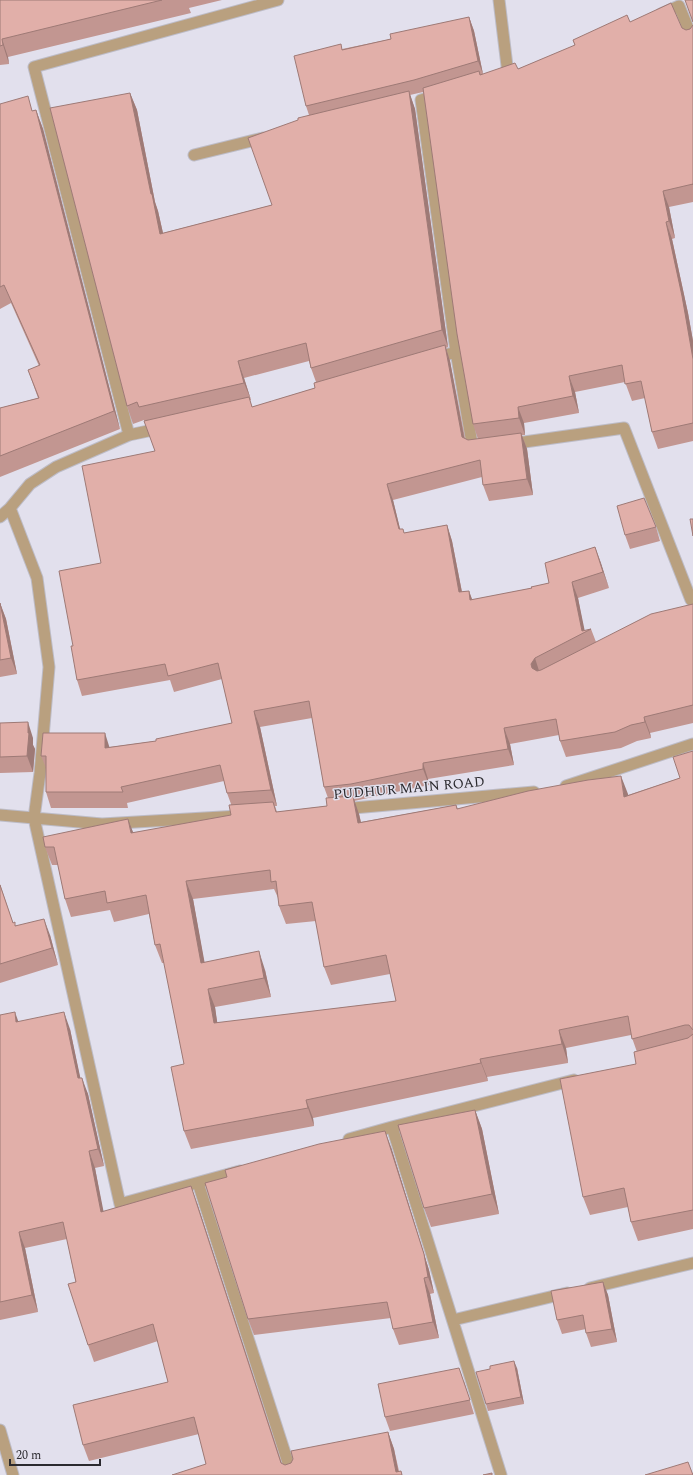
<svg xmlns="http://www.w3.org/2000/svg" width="693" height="1475" viewBox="0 0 693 1475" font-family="Spectral,serif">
  <rect width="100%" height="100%" fill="#e2e0ed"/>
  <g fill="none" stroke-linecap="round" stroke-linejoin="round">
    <defs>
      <path id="minor" d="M499,0L508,74L503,75
        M661,14L679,6L693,40
        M194,155L263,138
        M456,352L473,449H477
        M434,358L456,352L421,100L438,95
        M129,435L34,67L278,0
        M510,444L624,428L691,600
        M10,508L37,578L49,667L40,773L34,818L120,1204L240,1171
        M0,517L10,508L30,484L56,467L129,435L162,428
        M566,786L693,744
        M342,809L534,792
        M0,815L102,824L239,816
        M392,1127L501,1475
        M349,1139L392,1127L574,1080
        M198,1183L292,1475
        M590,1288L693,1263
        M453,1320L567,1293
        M0,1430L13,1475"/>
    </defs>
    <use href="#minor" stroke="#bdbcc7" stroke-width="13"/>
    <use href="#minor" stroke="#b9a07f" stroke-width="11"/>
  </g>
  <path fill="#c29691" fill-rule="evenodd" d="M0,0H222L189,8L191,13L8,57L9,64L0,65Z
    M469,17L474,31L483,74L518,69L575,46L573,40L630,22L682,28L686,30L690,29L693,25V202L669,207L675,238L672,239L688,313L693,341V441L658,449L652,432L645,398L632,401L625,382L575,392L579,413L524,423L525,435H522L527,449L533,495L489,501L483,485L482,477L393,500L400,529L404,533L447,525L452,541L462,592L469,591L472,600L532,588L549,583L595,547L609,588L578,598L584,631L591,629L596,642L693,604V723L650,733L651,738L637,741L621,748L566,757L560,741L559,735L510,744L514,765L428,779L429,785L354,801L359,814L361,822L456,805L458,809L628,794V795L680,778L693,751V1229L638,1241L631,1222L628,1207L590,1215L583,1197L636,1064L637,1052L631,1035L566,1048L568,1063L487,1077L488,1081L313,1118L314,1126L191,1149L184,1131V1064L164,963H162L155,945L149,914L114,922L110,910L71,917L65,899L58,865H52L45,847L133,833L231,815V804L227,793L224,781L127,803L128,808H51L46,792V768L41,756L156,741L232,723L222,679L174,692L170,680L82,696L77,680L73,646L101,563L155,451L144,420L133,424L127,406L130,93L137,110L155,202L158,211L163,233L272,205L298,120L309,115L306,106L342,49L391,39ZM423,92L473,424L478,439L468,440L465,438L450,361L446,348L448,347L415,109L410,95ZM309,361L311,368L316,382L315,388L252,407L250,400H251L244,378ZM312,718L324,787L328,798L327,806L277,812L275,806H277L260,727ZM274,889L279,900V906L286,924L316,921L324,967L331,985L390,974L396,1001L217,1023L215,1007L271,997L265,970L204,962L193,899Z
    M0,104L33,111L36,110L43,129L120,429L0,477V408L38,398L28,370L39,366L11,303L0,309Z
    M656,527L660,541L630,549L625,535Z
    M0,603L6,619L17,674L0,677Z
    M0,723L33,738V745L35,749L33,772L0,773Z
    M0,884L13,923L16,926L50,935L58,965L0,983Z
    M0,1015L18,1022L70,1029L80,1078L88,1094L104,1166L95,1168L103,1212L197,1203L282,1464L285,1465L388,1432L394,1449L399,1471L402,1475L206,1464L199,1434L89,1461L83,1445L168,1382L158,1341L94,1362L88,1345L67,1239L25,1248L38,1312L0,1320Z
    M475,1110L482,1129L499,1214L431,1227L424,1208Z
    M391,1147L429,1270L434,1293L430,1294L439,1338L399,1345L393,1329L391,1318L254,1335L248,1319Z
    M603,1282L608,1295L617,1342L591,1347L586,1333V1329L562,1334L557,1320Z
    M517,1368L524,1404L488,1411L486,1404L490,1369Z
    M464,1381L474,1414L390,1431L385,1417Z"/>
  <path fill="#9e7a76" d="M469,17L474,31L483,74L478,61Z
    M2,39L8,57L9,64L3,45Z
    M409,91L415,109L448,347L442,330Z
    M130,93L137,110L155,202L158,211L167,251L160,234L151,194Z
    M36,110L43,129L120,429L114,411Z
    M663,191L669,207L675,238L669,221Z
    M666,222L672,239L688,313L693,341V359Z
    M445,345L450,361L467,453L462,437Z
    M238,361L244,378L251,400L244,383Z
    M569,376L575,392L579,413L573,396Z
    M518,407L524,423L525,435L519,418Z
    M521,433L527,449L533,495L527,479Z
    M387,484L393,500L404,545L399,529Z
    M447,525L452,541L465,608L459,592Z
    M595,547L601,563L609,588L603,572Z
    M572,582L578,598L585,632L582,631Z
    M469,591L475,607L470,600Z
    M0,603L6,619L17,674L11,658Z
    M535,658L540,674L538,684L531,664Z
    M254,711L260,727L277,806L271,790Z
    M644,717L650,733L651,738L645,722Z
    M28,722L33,738V745L35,749L33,772L27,756Z
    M504,728L510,744L514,765L508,749Z
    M105,733L110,749L105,748Z
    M423,763L428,779L429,785L423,769Z
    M621,776L628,794L630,815L624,797Z
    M353,796L359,814L365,841L358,823Z
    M128,819L135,837L131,833Z
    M186,881L193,899L208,981L201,963Z
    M44,919L50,935L58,965L52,948Z
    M259,951L265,970L271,997L264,978Z
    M208,989L215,1007L220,1041L214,1023Z
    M15,1012L21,1029L16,1022Z
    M64,1012L70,1029L84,1095L78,1078Z
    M559,1030L566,1048L568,1063L562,1044Z
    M480,1059L487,1077L488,1081L481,1063Z
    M82,1078L88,1094L104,1166L98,1149Z
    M306,1100L313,1118L314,1126L308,1108Z
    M475,1110L482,1129L499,1214L492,1194Z
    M385,1131L391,1147L429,1270L434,1293L428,1277Z
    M89,1151L95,1168L107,1229L101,1212Z
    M191,1186L197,1203L285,1475L281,1463Z
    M19,1232L25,1248L38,1312L32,1295Z
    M424,1278L430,1294L439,1338L433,1322Z
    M603,1282L608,1295L617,1342L612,1329Z
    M514,1361L517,1368L524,1404L521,1397Z
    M388,1432L394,1449L399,1475L396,1472Z"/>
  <path fill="#e1afa9" stroke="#9e7a76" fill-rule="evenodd" d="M0,0H162L2,39L3,45L0,46Z
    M685,0H693V22Z
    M671,3L682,28L686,30L690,29L693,25V185V184L663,191L669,221L666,222L682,296L693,359V423L652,432L641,381L625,384L622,365L569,376L573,396L518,407L519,418L473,424L457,334L423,88L479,71L480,75L515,63L518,69L575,45L573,40L625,16L627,15L630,22Z
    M469,17L478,61L414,80L306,106L294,56L341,44L342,50L391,39L390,34Z
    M409,91L442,330L311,368L306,343L238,361L244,383L139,407L137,402L127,406L50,108L130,93L151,194H152L160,234L272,205L248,138L298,120V118Z
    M28,96L32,111L36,110L114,411L0,456V408L39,398L28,370L40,365L4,285L0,287V104Z
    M445,345L462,437L468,440L521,433L527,479L483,485L480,460L387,484L399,529H403L404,533L447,525L459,592L469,591L470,600L532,588L531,587L549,583L545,563L595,547L603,572L572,582L582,631L591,629L535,658L531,664L532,668L537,671L541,670L651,614L693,604V705L644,717L645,722L631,725L615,732L560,741L556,719L504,728L508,749L423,763V769L351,784L324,787L309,701L254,711L271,790L227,793L220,765L121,787L123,792H46V756H41L43,733H105V748L156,741V739L232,723L218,663L168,676L165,664L77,680L71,646H73L59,571L101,563L82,466L155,451L144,421L249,397L252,407L315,388L314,383Z
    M644,498L656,527L625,535L617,506Z
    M690,519H693V536Z
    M0,603L11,658L0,660Z
    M28,722V733H29L27,756L0,757V723Z
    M693,751V1030L689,1025H685L632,1039L628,1016L559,1030L562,1044L480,1059L481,1063L306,1100L308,1108L184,1131L171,1067L184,1064L160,944L155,945L146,895L107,903L105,891L65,899L54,847H45L43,837L128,819L131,833L231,815L229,805L273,802L276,812L327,806L326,798L353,796L358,823L456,805L457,809L528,791L588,780L621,776L624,797L680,778L673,757ZM270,870L271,882L276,881L279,906L312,902L324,967L386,955L396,1001L214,1023L208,989L264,978L259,951L201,963L186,881Z
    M0,885L13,923L15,922V926L44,919L52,948L0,964Z
    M15,1012L16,1022L64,1012L78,1078H82L98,1149L89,1151L101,1212L191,1186L281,1463L285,1465L291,1463L293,1459L291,1451L388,1432L396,1472L401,1471L402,1475H172L206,1464L194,1417L83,1445L73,1405L168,1382L153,1324L88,1345L68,1284L76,1282L63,1222L19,1232L32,1295L0,1302V1015Z
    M693,1034V1210L631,1222L624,1188L583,1197L560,1079L636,1064L634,1052L688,1038Z
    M475,1110L492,1194L424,1208L398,1125Z
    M385,1131L424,1254L428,1277L424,1278L433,1322L393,1329L387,1302L248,1319L205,1183L227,1177L225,1170L319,1144Z
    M603,1282L612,1329L586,1333L583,1315L557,1320L551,1291Z
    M514,1361L521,1397L486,1404L476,1372L490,1369V1366Z
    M459,1368L470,1400L385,1417L378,1384Z
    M688,1462L693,1475H645Z
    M492,1473V1475H483Z"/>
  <g text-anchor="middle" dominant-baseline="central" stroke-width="3" stroke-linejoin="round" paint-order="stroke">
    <g font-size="14" fill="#2b2a2f" stroke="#e2e0ed">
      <text transform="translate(409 788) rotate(-5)">PUDHUR MAIN ROAD</text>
    </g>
  </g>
  <path d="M10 1459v6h90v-6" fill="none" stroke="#2b2a2f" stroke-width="2"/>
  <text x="16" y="1459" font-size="12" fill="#2b2a2f" stroke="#e2e0ed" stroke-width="3" paint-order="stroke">20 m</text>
</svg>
